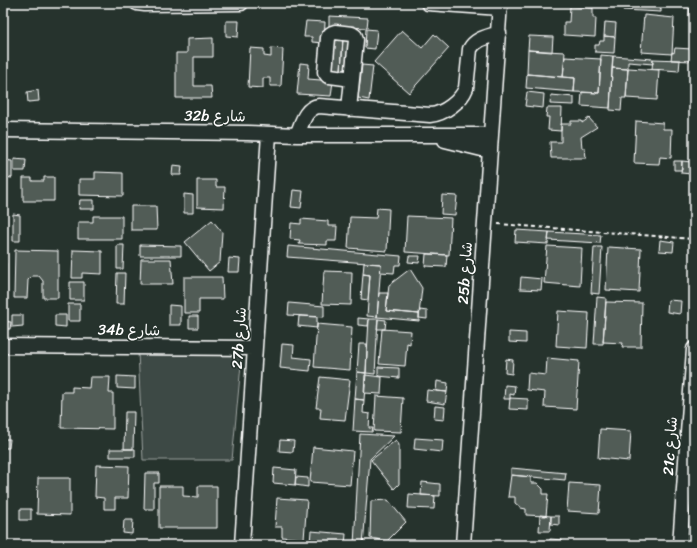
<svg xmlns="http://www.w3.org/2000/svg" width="697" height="548" viewBox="0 0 697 548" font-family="Sriracha,'Playpen Sans Arabic',sans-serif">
  <rect width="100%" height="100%" fill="#26332d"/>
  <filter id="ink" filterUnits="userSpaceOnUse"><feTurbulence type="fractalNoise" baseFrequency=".025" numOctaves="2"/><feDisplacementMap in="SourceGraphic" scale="8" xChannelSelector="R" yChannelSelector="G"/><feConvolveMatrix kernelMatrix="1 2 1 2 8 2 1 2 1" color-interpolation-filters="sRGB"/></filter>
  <g filter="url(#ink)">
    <path fill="#3e4944" stroke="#9ea4a2" d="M138,351L242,354L232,460H143Z"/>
    <path fill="#515c57" stroke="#fff" d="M623,3H661V12L623,10Z
      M570,6L593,8V18H596L595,37L564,35V22H569Z
      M690,6H694V16H689Z
      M644,15L674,18L672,54L641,52Z
      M329,16L368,18L367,28L329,26Z
      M226,21H239L238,37L226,36Z
      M306,21L325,22L324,43L312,42V37H304Z
      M605,22L616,23L615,37L604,36Z
      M366,29L377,30L375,49L365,48Z
      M402,30L422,48L434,34L449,48L409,93L374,62Z
      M529,36L553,37L552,52L528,50Z
      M604,36L615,37L614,53L595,52V45H599L600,41H604Z
      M213,38V57H194V86H211L212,98H176V53H187V39Z
      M333,38H343L341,71L331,70Z
      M343,38L351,39L349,71H341Z
      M250,48L264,49V56L271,57V48L283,49L281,86H270V78H263V88L248,87Z
      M675,48L692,49L691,61L671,60L672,52L674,53Z
      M528,50L565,52L563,77L527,74Z
      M601,55L613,56L610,108L581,106L582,92L599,93Z
      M613,56L653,59V64L628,62V69L612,68Z
      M565,57L601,59L599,93L574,92L575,78L563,77Z
      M653,59L680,60L679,71L652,69Z
      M300,63L309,64L308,79L333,81L331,96L297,94Z
      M362,65L373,66L369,100L358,98Z
      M612,68L628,69L626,98H622L621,111L610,110Z
      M628,68L659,70L657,100L626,98Z
      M527,74L575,78L574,92L526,88Z
      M38,90L39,101L28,102L27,92Z
      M527,92L544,94L543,108L525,106Z
      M551,95L574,97V105L550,104Z
      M547,108H562L561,131L548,130L549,117H546Z
      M589,118L597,127L581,137L582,148H585L586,158H551L550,142H561V124H571V121H582V123Z
      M636,121L663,123V129H672L671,158L660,157L659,164L634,163Z
      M14,159L26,160L25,171H14Z
      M3,160L12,161V178L3,177Z
      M674,161H682V170H674Z
      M682,161L692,162L691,174L681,173Z
      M173,165L182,166L181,175H172Z
      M95,172L123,173V196L79,195V179H95Z
      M44,177H54V201H23V178H32V181H44Z
      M197,180H216V187H225L224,208L197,207Z
      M293,190L303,191L301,208L291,207Z
      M184,194L193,195V213H184Z
      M442,195L457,196L455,215L441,214Z
      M80,200H94V209H79Z
      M131,206H156L157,230H131Z
      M377,208L389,209L387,251L348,248L350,217L376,218Z
      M13,214L20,215V241H13Z
      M93,216H122V239H78V222H93Z
      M407,216L451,218L449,255L405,252Z
      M301,219L328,221V226H337L336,241H327V245L299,244L300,240L290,239L291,223L301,224Z
      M212,220L222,232L220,262L209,271L185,242Z
      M516,230L549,232L548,244L515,242Z
      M549,232L601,235L600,243L548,240Z
      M660,240L674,242L673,252L659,251Z
      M117,245H124L123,269H117Z
      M140,245L181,246V256H140Z
      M288,246L401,256L400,265H395L394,273L380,272L381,264L287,257Z
      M547,246L582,248L580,286L544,283Z
      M594,247H602L599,294L591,293Z
      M608,247L641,249L639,292L606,290Z
      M15,250L58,251V298H43V281L39,276H32L28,280L27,298H14Z
      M73,250L102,251V274L82,273V278H72Z
      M426,254L447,255L446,267L425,266Z
      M409,256H420L419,263L408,262Z
      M229,258L240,259L239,272H228Z
      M141,259H171L173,284H140Z
      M3,263H6V304H3Z
      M364,263L381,264L377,317L367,316L370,275L363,274Z
      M410,269L422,288L419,314L386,311L389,285Z
      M324,271L352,272L351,305L322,304Z
      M117,273H125L124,304H116Z
      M363,274L370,275L368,300L361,299Z
      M184,277H222L223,299H199V313H184Z
      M521,277L542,279L541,290L520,289Z
      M70,282H84V300H70Z
      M379,293H388L386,311L419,314V321L377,317Z
      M597,297L606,298L603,344H594Z
      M668,300L681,301L680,314L667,312Z
      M606,302L642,303L641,347H622L623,343L603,342Z
      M289,303L324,306V317L288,315Z
      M68,304H80V321H68Z
      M169,305L181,306V325H169Z
      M420,310L427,311V319L419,318Z
      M558,311L589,313L587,348L556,346Z
      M12,315H23V326L12,327Z
      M55,315H66V327L55,326Z
      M189,316H198V328H189Z
      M299,316L317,317V328L298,326Z
      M358,318L369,319L368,326L358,325Z
      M369,319H378L375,374L366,373Z
      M378,319L386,320L385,329H377Z
      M3,321L11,322L10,329H3Z
      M317,324L352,327L350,370L314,367Z
      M382,329L411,331L410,344L407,343L405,366L379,364Z
      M509,332L526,333V343L509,342Z
      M282,344L294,345L293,357L311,359L310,371L280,368Z
      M359,344H367L366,373L357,372Z
      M547,358L579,361L576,409L544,407L545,392L527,390L528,373L546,375Z
      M506,359L513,360L512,374L505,373Z
      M378,367L399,368V378L378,376Z
      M357,372L366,373L364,400L355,399Z
      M365,375L382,377L381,394L364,393Z
      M117,376L135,377V389L117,388Z
      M90,377H110L109,393H113V429L61,428L62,392H72V387L89,388Z
      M320,377L350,380L345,420L320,418L321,408H316Z
      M437,381L448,383L447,392L436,391Z
      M505,385L515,386L514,395L510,394V399H504Z
      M427,390L447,392L445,404L426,401Z
      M376,396L403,398L401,432L374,431Z
      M510,398L528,399V410L509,409Z
      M355,399L364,400L363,413L370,414L369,428H373L372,432L353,431Z
      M435,406L445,407L444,420L434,419Z
      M125,412H134L133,449H124Z
      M600,429L631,431L629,461L598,458Z
      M360,434L394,436L370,459L363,545H354Z
      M415,438L443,440L442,452L414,449Z
      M3,439H10L9,448H3Z
      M280,440L294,441L293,452L279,451Z
      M396,440L399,445V484L394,489L371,460Z
      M313,447L353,451L350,485L310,482Z
      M110,449H135V457H110Z
      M96,465L129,466L128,498H115V509H104V498L95,497Z
      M274,468L296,470L295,485L273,483Z
      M511,468L566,473L565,480L511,475Z
      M145,473H159V483H154V509H144Z
      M511,475L531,477V483H537L543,489V494H548L546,516L526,515V509L521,508L515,503V497H508Z
      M296,477L308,478V487L295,485Z
      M38,478H70V515L37,514Z
      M422,482L440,484V496L421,495Z
      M569,483L601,485L599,513L567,511Z
      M159,486H183V496L198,497V486H217V528H159Z
      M409,494L435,496L434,509L408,508Z
      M277,498L307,500L304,539L282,537V527H275Z
      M388,500L406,522L387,541L370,538L371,501Z
      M20,509H31V520H20Z
      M540,515L551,516L550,531H539Z
      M551,516H559V525L551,524Z
      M124,520H133L132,534L123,533Z
      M311,531L346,534L345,545L310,543Z
      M550,539L562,540V545H549Z"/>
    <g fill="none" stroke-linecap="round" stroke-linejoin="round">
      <defs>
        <path id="minor" d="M137,3L145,4L241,3
          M428,3L500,8
          M349,109L356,40L355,36L352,34L335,32C331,33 329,35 328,38L325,72L328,76H330L352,79
          M3,130L248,133L297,135H491
          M297,135C302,123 305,108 319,106L430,115C444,114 461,101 466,88L470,49C476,38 488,37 499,33
          M445,140L490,151
          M3,346L255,348
          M242,545L269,134
          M463,545L491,135L500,3
          M680,545L694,349"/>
      </defs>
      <use href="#minor" stroke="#fff" stroke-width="17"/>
      <path stroke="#fff" stroke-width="2" stroke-dasharray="4 3" stroke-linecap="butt" d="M498,224L694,239"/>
      <use href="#minor" stroke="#26332d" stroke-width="14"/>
    </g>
  </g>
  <g text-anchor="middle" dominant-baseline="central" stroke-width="3" stroke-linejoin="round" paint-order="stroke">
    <g font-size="15" fill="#fff" stroke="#26332d">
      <text transform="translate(215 116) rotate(1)">32b شارع</text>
      <text transform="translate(465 273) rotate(-86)">25b شارع</text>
      <text transform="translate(129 330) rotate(1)">34b شارع</text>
      <text transform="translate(239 338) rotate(-86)">27b شارع</text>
      <text transform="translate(670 446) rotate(-86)">21c شارع</text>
    </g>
  </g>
  <rect width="697" height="548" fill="none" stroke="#26332d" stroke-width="16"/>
  <rect x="8" y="8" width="681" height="532" fill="none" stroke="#fff" stroke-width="1.5" filter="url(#ink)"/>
</svg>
